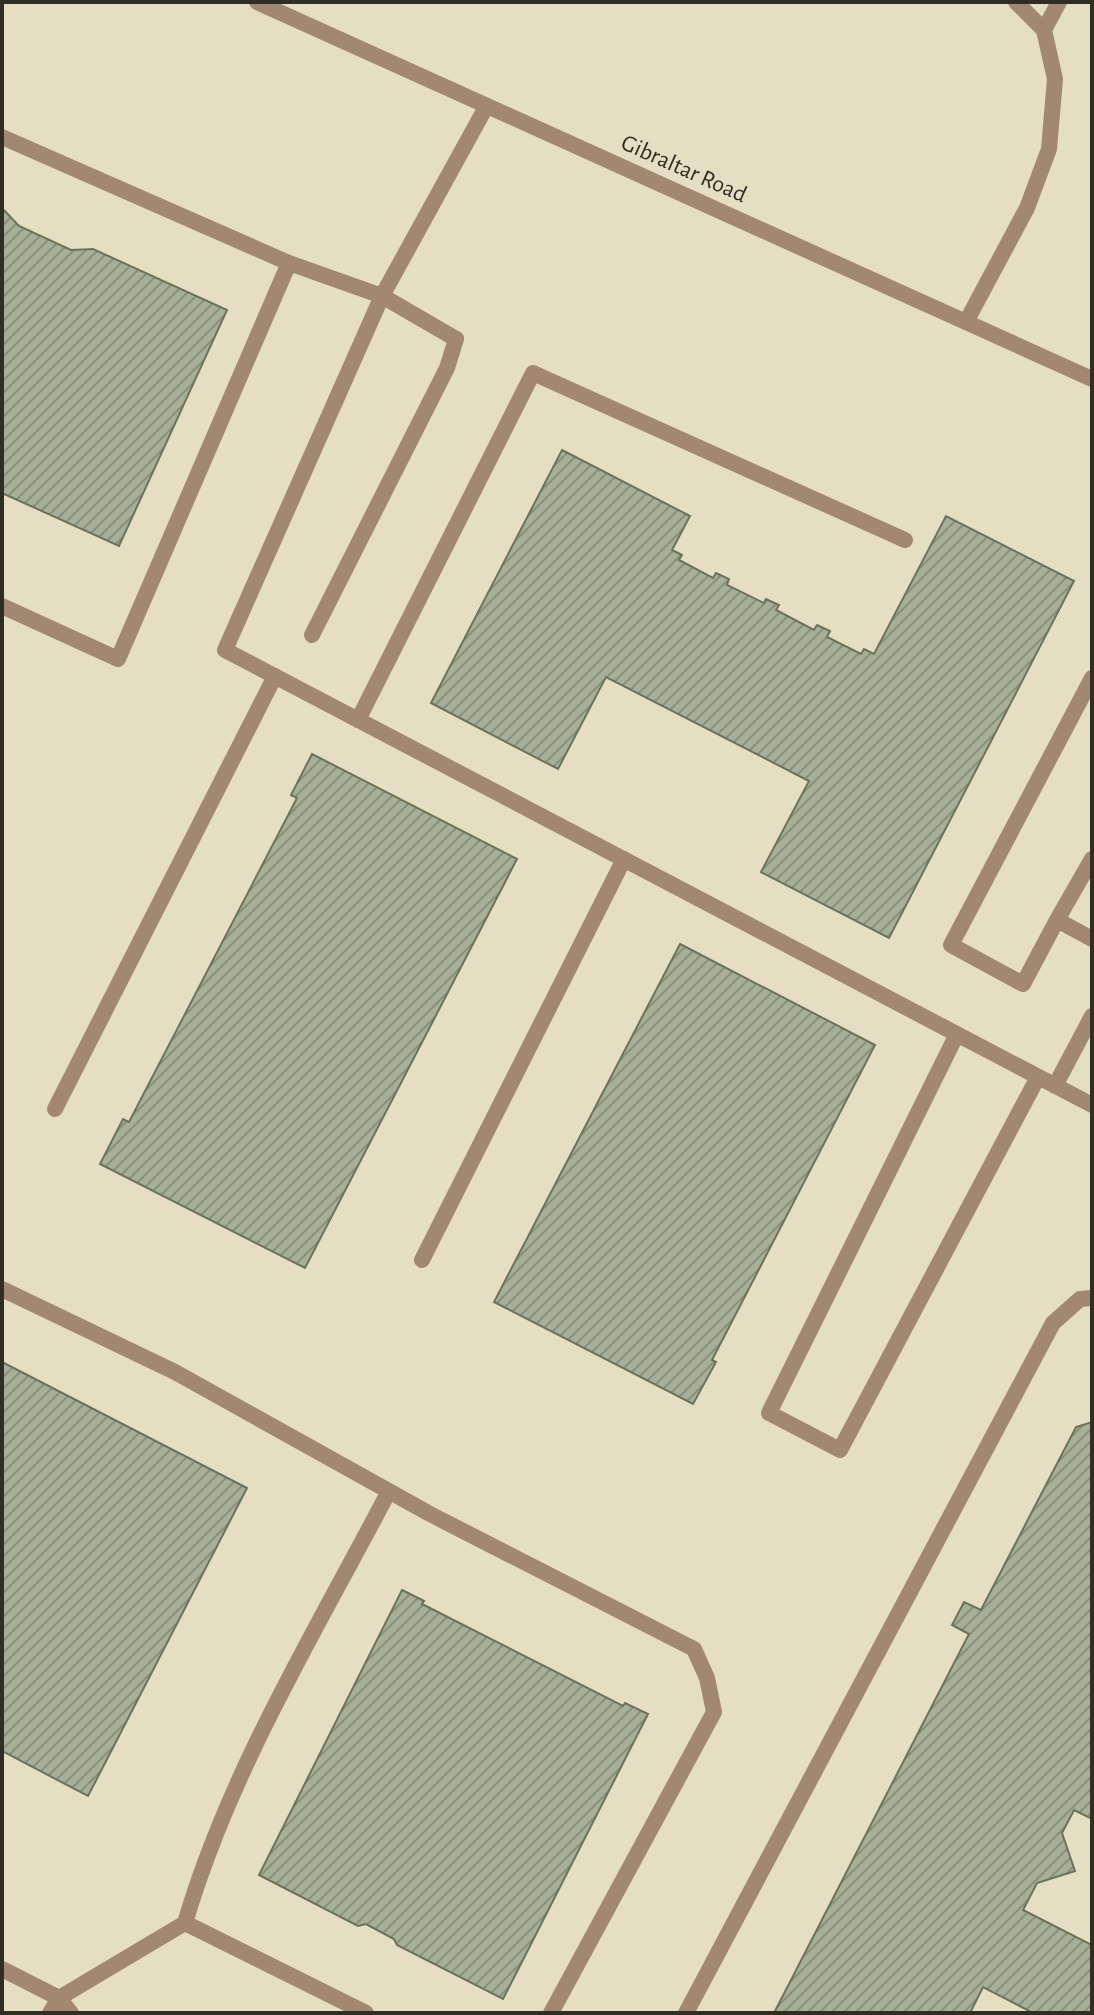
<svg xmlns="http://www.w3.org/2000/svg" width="1094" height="2015" viewBox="0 0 1094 2015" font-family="'Alegreya Sans',sans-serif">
  <defs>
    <pattern id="building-hatch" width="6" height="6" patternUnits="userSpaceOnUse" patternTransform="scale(2)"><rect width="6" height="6" fill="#a7b097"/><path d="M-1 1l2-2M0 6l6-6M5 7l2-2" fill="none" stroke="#88907b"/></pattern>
  </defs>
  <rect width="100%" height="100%" fill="#e6dec3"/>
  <path fill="url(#building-hatch)" stroke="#6a735c" stroke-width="2" d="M2,208L19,226L71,250L93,249L227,310L119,546L2,493Z
    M562,450L690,516L672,550L682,555L679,560L713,578L716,573L729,579L727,585L764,603L766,599L779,605L776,610L814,630L817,625L830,631L827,637L861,654L864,649L874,654L946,516L1074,581L889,938L761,872L809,781L606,677L558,769L431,703Z
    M312,754L517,859L305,1268L100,1164L123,1119L129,1122L297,798L291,795Z
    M680,944L875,1045L712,1360L716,1362L693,1404L494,1302Z
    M2,1362L247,1488L88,1796L2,1751Z
    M1092,1422V1819L1074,1810L1062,1833L1075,1871L1037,1883L1023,1910L1092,1945V2013H1033L983,1987L970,2013H774L969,1634L952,1625L964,1602L981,1610L1076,1427Z
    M402,1590L424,1601L422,1604L623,1706L625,1703L648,1714L503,1999L397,1945L394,1939L366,1924L358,1926L259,1875Z"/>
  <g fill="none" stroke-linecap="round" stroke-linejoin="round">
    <path stroke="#a28873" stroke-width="16" d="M1044,30L1059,2
      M486,107L382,296L225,650L1092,1105
      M2,137L289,263L382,296L456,339L447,368L312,635
      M966,322L1027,208L1049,149L1055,79L1044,30L1016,2
      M2,606L118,659L289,263
      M358,720L533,373L905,540
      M1092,859L1057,920L1092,939
      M1057,920L1023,984L951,945L1092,678
      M957,1034L769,1413L840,1450L1038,1077
      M1055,1086L1092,1016
      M55,1109L275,676
      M422,1260L624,859
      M2,1289L175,1372L430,1514L694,1649L707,1678L714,1712L551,2013
      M185,1923C230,1770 316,1631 389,1491
      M59,1998L71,2013
      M50,2013L59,1998L185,1923L366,2013
      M686,2013L1053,1323L1080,1299L1092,1298"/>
    <path stroke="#a28873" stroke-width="16" d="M257,2L1092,379
      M2,1969L59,1998"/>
  </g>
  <g text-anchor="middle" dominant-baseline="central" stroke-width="6" stroke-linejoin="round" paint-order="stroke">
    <g font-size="24" fill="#302d23" stroke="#e6dec3">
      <text transform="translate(684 169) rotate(24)">Gibraltar Road</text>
    </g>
  </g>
  <rect width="1094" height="2015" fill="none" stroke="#302d23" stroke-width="8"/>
</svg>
